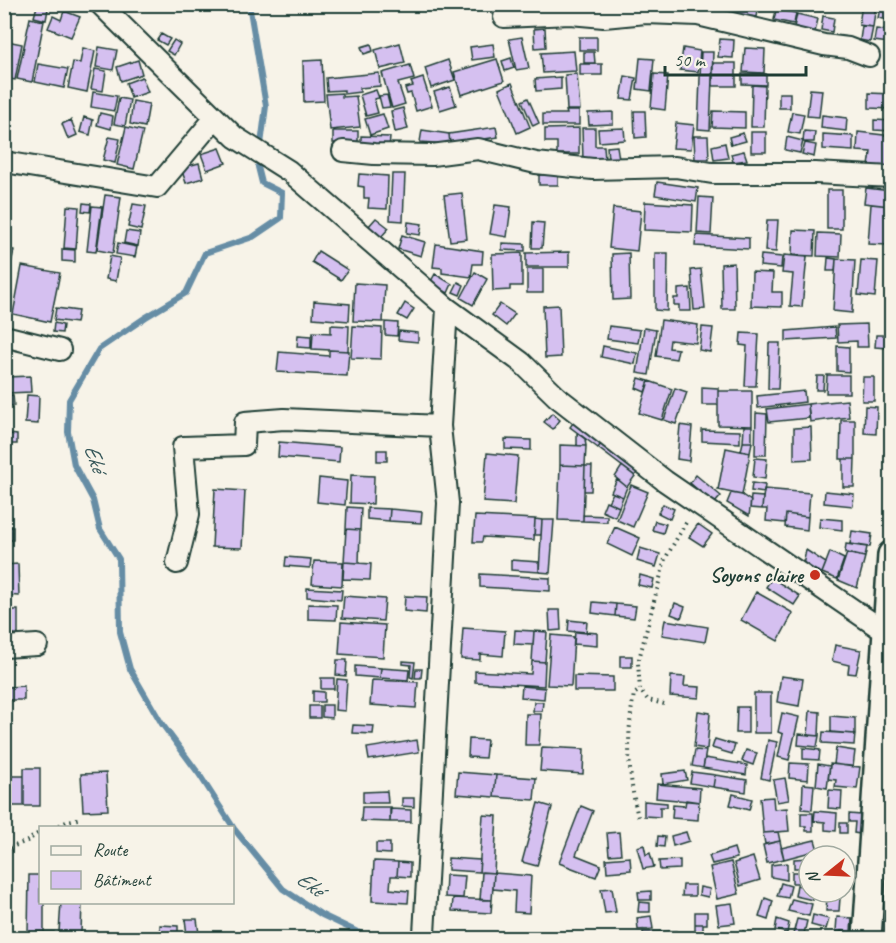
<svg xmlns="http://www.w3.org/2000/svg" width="896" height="943" viewBox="0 0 896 943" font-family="Caveat,sans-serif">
  <rect width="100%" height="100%" fill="#f7f3e8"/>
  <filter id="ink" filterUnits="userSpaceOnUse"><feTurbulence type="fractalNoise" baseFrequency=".0167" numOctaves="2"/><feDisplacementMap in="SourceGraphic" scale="12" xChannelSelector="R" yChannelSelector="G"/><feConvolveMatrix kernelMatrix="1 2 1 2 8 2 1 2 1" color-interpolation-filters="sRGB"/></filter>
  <g filter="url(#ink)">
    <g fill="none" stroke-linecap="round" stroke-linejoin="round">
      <path stroke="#668da5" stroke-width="6" d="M249,4L266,106L258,167L262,183L282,193L281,218L253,237L205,253L186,293L146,317L99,349L69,400L68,432L74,465L93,500L100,529L119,559L120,632L130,669L162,724L199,774L235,830L283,889L322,915L370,938"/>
    </g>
    <path fill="#d5c0f0" stroke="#1f3d34" stroke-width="1.5" d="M727,4H759L757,17L726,13Z
      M797,4H822L820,11Z
      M862,4H876L873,27L859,25Z
      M37,6L48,9L46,20L34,17Z
      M880,8L892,10V21L878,18Z
      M776,10L796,13L794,24L774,20Z
      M64,11L80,17L71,37L48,28L53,16L61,20Z
      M797,14L818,19L815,32L794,27Z
      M823,16L834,18L832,32L821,30Z
      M30,18L44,21L32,82L17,79Z
      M862,26L873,27L870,42L860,40Z
      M545,28L546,47L535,48L534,29Z
      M876,29L891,31L889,43L874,41Z
      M161,34L170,39L166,45L157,40Z
      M522,37L529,68L516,70L509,39Z
      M579,37H597V50H579Z
      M720,39L734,40L733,58L718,57Z
      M174,40L180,44L174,55L167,51Z
      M7,41L22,44L15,80L4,78V55Z
      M400,43L405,63L380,69L375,50Z
      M371,44L373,51L364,54L361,47Z
      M493,44L495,57L472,60L470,47Z
      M99,47L117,50L113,70L96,67Z
      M83,48L95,51L87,92L68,88L73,62L80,63Z
      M683,48L700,51L698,72L680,70Z
      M745,48L765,49L764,73L743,72Z
      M574,51L576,71L543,73L541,53Z
      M584,52H594L595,63H584Z
      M701,52H713L710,130L698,129Z
      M511,58L514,68L505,71L502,61Z
      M640,58L654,59L651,91L637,89Z
      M497,59L504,81L461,95L454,72Z
      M138,60L142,74L121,81L117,67Z
      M322,60L324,101L304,102L303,61Z
      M448,60L455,80L431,88L425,68Z
      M713,63H736V86H713Z
      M38,64L68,69L64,88L35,82Z
      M580,64H602V75H580Z
      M410,65L414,79L398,83L405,104L392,108L382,73Z
      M95,69L106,71L103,91L91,89Z
      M379,73L380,86L360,88V92L344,94V90L327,91L326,78Z
      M577,74L580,110H567L565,75Z
      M654,74L668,75L665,110L651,108Z
      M742,74H766V85L742,84Z
      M625,76L636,78L632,100L621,99Z
      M142,77L148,92L131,98L126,83Z
      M561,77V89L536,91L535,79Z
      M423,78L432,106L416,111L411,93L407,94L405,88L413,86L411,82Z
      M512,83L530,127L517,133L499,89Z
      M752,85L765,86L764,127H751Z
      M450,87L456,105L440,110L434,92Z
      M810,89L822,90L819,117L807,116Z
      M376,90L379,98L374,99L378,113L366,116L360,95Z
      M93,92L117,96L114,111L91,107Z
      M342,93V97L356,96L360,127L330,130L326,94Z
      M779,93H790V108H779Z
      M869,93L892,94V109L869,108Z
      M387,95L390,107L382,108L379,96Z
      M119,98L130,100L125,126L114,124Z
      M528,98L539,123L533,126L522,101Z
      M133,101L149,104L145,127L130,124Z
      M403,108L408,129L395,132L391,111Z
      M566,111H579V125H543V114H567Z
      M634,111H645L646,137L635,138Z
      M713,111L745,112V128L712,127Z
      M613,112V124L589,125L588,113Z
      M792,112L804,114L800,134L788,132Z
      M100,113L113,116L111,129L97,125Z
      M383,114L388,129L370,135L365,119Z
      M822,115L847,118L846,131L821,128Z
      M84,117L93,120L90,135L80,132Z
      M71,120L77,135L68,139L62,124Z
      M874,120L892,121V131L874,130Z
      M676,123L694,125L691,149L673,148Z
      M126,127L143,131L134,169L117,165Z
      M496,127L498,137L450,144L449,134Z
      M579,128V154H557V142H545V129Z
      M582,128H595V146H604L605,160H583Z
      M624,128L625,140L599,142L598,129Z
      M422,130L449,134L450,144L420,142Z
      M333,131H358V143H333Z
      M804,131L815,132L814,142H803Z
      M751,132H766V152H751Z
      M858,132L892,136V169L869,166L871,152L857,151Z
      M743,133L746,141L731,145L729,137Z
      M823,134L853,136V151L823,149Z
      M361,136L390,137L389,149L361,148Z
      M694,136H708L709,159H695Z
      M109,137L120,139L115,163L103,160Z
      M787,137L803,141L800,153L785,150Z
      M725,143L728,158L714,160L712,146Z
      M805,143L816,145L814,157L802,154Z
      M617,146L619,159L608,160L607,147Z
      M220,148L226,163L207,170L201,154Z
      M744,151L747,160L733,162L731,154Z
      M199,163L203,178L186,183L181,168Z
      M359,174L388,176L387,209L368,208L369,198H364V187L358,186Z
      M392,174H405L403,221L390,220Z
      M539,175H558V185H539Z
      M657,182L698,188L696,202L655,195Z
      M866,188L891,191L890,206L864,203Z
      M827,190H842V229H827Z
      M462,193L467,239L450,241L444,195Z
      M105,195L121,197L113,253L97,250Z
      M699,197L713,198L711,234L697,233Z
      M645,202L693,205L692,232L644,230Z
      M83,203L91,204L90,212L82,211Z
      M133,204L146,206L141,230L128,227Z
      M871,204L890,206L887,245L868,244Z
      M495,205L511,207L507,237L490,234Z
      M67,206L79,207L76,249L64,248Z
      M92,206L102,207L96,252L87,251Z
      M613,208L641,211L637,251L609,248Z
      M376,218L389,228L380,238L368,227Z
      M767,220H778L776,252L765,251Z
      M408,222L422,224L420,235L407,233Z
      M533,222L544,223L542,248H532Z
      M793,230L815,231L814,256L792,255Z
      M126,231L140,233L138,246L124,243Z
      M818,233L841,234L840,257L817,256Z
      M402,235L425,242L421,256L398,249Z
      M696,235L749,238V249L695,246Z
      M118,243L137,247L135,257L116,254Z
      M502,243L525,244V251L502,250Z
      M436,244L483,251L482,264H473L471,277L442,273V268L433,267Z
      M4,248L14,250L11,264L4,263Z
      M62,249L75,250V262L62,261Z
      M318,251L348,270L341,280L312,262Z
      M569,252V267H526V253Z
      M522,253V286H510V290L493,291L492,254Z
      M629,253L630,299L613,300L612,254Z
      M655,253H668L667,311L655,310Z
      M761,255L782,257L781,268L760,266Z
      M784,255L807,257L802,307L790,306L793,274L782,273Z
      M110,256L120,258L116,281L106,279Z
      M828,258L836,259L835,271H827Z
      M836,259L855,260L852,313L833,311Z
      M861,260L878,261L875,297L858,295Z
      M734,263L735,309H722L721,264Z
      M22,266L60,273L50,322L13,314Z
      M527,269H543V293H527Z
      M701,269L705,309L694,310L691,270Z
      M475,272L487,279L473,305L461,298Z
      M752,272L773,273L772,292H782V307L751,306Z
      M435,274L452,284L448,293L430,283Z
      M458,282L464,285L460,295L453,292Z
      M355,283L385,285L383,322L353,321Z
      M690,288L691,311H679V305H674V298H678V289Z
      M314,301L350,304L349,321L313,318Z
      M405,303L414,309L407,320L398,315Z
      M500,304L515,314L506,326L492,315Z
      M559,305L561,357L545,358L543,306Z
      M56,308L78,311L76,323L54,320Z
      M661,320L698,325L696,343L670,340L669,348L678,349L676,359L656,356Z
      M385,322L398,323L397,336L385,335Z
      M54,323L63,325L62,333L53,332Z
      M867,324L868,347H857V341L838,342L837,325Z
      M331,325L349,326L348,351L312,349L313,332L331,333Z
      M353,326L382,328L381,359L351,358Z
      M609,326L640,330L638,343L607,339Z
      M702,327L713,328L710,352L699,350Z
      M835,327L836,338L786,341V331Z
      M644,328L656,330L649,375L637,373Z
      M399,331L418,333V342L398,340Z
      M741,333L759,334L756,386H745L747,346L740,345Z
      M298,335L311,336V348L297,347Z
      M876,335H888L887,348L875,347Z
      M769,343H780L778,389H768Z
      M603,346L637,353L635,364L601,357Z
      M837,346L849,347V372L837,371Z
      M329,350L349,351L347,376L277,372L279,352L329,356Z
      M827,375H849V393H826Z
      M30,376L31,392L8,393L7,377Z
      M817,376H824L823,390H816Z
      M863,377H874V401H862Z
      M639,378L649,381L645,392L636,388Z
      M649,381L672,389L662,420L639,413Z
      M702,387L718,388V405H702Z
      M675,388L687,392L676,424L664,420Z
      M718,391H752V426L718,425Z
      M804,391L805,402L758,408L757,396Z
      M13,395L14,406H4V396Z
      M27,395L39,396L38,424L25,423Z
      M847,400L849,417L810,422L808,404Z
      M808,404L809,418L769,422L767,409Z
      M865,406L877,407L876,434L864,433Z
      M552,413L560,420L553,429L544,422Z
      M756,413L767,414L766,455H755Z
      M575,420L603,441L598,448L570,427Z
      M841,420H855V459H840Z
      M680,425L692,427L689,461L677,459Z
      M744,426H752V442H743Z
      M811,427L812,459L794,460V428Z
      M702,430L740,431V443L702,441Z
      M577,433L585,439L586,446H577Z
      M9,434L17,435V444H9Z
      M505,439L531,440V450L505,449Z
      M603,441L639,468L635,476L598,448Z
      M279,442L340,447L339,462L278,457Z
      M743,442H752L750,453L741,451Z
      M560,445L586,446L585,466L560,465Z
      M726,448L750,453L742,495L718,490Z
      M377,450H387V461H377Z
      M487,453L518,456L514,504L483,502Z
      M755,458L767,459L765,479L753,477Z
      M843,459H855L854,487H843Z
      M560,465L585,466L583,521L558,520Z
      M585,466H592L591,491H584Z
      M622,466L635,476L627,487L615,477Z
      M351,475L374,476L373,504L350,503Z
      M696,475L721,496L714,504L690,483Z
      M319,478L347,481L345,505L317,502Z
      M617,479L627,487L623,497L611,492Z
      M752,483L765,485L764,493L751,491Z
      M631,485L648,492L633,527L617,520Z
      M215,489L245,491L242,548L212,547Z
      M764,489L810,493L808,517L786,514L785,523L766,521L767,509H762Z
      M825,491L854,494L853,506L824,503Z
      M613,493L623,497L619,507L608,502Z
      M731,493L742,495L751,501L749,516L727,503Z
      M751,496L763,497L762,509L750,508Z
      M606,501L619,507L615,517L602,511Z
      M663,504L674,509L670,519L658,513Z
      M347,507L361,508L360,530L346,529Z
      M367,508L390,509L389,521L367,519Z
      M390,509L422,512L421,523L389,521Z
      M786,514L808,517L807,530L785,527Z
      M583,515L607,516V522L583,521Z
      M475,516L535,519L534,540L483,537L482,542H473Z
      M820,518L842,520V530L819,527Z
      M535,519L542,520L541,535H534Z
      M542,520H554L550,573L539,572Z
      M655,521L666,524L663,533L652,530Z
      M698,524L712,534L703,546L689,537Z
      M4,527H13V540H4Z
      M615,527L640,538L632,556L607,544Z
      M346,529L360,530L359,563L344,562Z
      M852,531L872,534L870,547L850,544Z
      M846,544L867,547L865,557L845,553Z
      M640,548L660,554L656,567L637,561Z
      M806,550L826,563L822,573L803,565Z
      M830,552L844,559L837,579L822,573Z
      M847,553L865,557L857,588L838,580Z
      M286,557L311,559L310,568L285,566Z
      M511,560L539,562V572L511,570Z
      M314,561L343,562L342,586L312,584Z
      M344,562L371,564L370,580L343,579Z
      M18,564L19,596L4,595V565Z
      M480,574L550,578V591L480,587Z
      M640,575L654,579L652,588L638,585Z
      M772,578L800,596L794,605L766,587Z
      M307,588L342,590L341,600L307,597Z
      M756,592L793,613L778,641L741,620Z
      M344,596L385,599L383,621L342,618Z
      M405,596L427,597L426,613L404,611Z
      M593,602L616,604L615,616L592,613Z
      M675,603L685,607L681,618L671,614Z
      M308,604L337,605L336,620L308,619Z
      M616,604L636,606L634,618L615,616Z
      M4,610H18V634H5Z
      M549,610H560L561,630L550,631Z
      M569,620L587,622L586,633L568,631Z
      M665,620L708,627L705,642L662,635Z
      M341,622L385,625L383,657L339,654Z
      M463,628L505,631L503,656L480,654V660L461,659Z
      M515,630L534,631L533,645L514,644Z
      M534,631L547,632L545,662L532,661Z
      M575,631L597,633V646L574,644Z
      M551,635L574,637L571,686L547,685Z
      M835,645L861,650L856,674L848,673L849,665L832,661Z
      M620,656H632V667H620Z
      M337,660H347L346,676L336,675Z
      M403,661L415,662L413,678L410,677L411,665L403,664Z
      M532,661L545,662L544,686L475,682V671L531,674Z
      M355,666L381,668L380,678L355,676Z
      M381,668L409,670L408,680L380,678Z
      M416,669H422L421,678H415Z
      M574,676L613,677V691H574Z
      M671,676L685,677L684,686L700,687L699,698L670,696Z
      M781,676L803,679L799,706L777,702Z
      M321,678H334V689H321Z
      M337,679L347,680L345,711L335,710Z
      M372,680L418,682L416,708L370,705Z
      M24,686V700H9V687Z
      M522,686L545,688L544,699L521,697Z
      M313,691L324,692V702H313Z
      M754,693H771V733H754Z
      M534,702H543L542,711H533Z
      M322,705H332V718L322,717Z
      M309,706H320V718H309Z
      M737,707H748V733H736Z
      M698,711L710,713L707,749L694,747Z
      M810,711L820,712L819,736L808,735Z
      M782,713L799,717L789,760L778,757L783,734L778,732Z
      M526,714H541L539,745H525Z
      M831,716L855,718V734L831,732Z
      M353,725L374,726L373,734L352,733Z
      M823,732L855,734L854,745L822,743Z
      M799,734L819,736L817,747L798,745Z
      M469,739L487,740L485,758L468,757Z
      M715,739L735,745L732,754L712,748Z
      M417,740L419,752L369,760L367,748Z
      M768,740L777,742L769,780L761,778Z
      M542,747L584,749L583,774L540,771Z
      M803,748L820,750L819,760L803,759Z
      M836,748L855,751L853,767L834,764Z
      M695,750L706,751L703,768L692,766Z
      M746,750L757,753L753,765L742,761Z
      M705,758L747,765L746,775L703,768Z
      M790,763L809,764L808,780L789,778Z
      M818,764L830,766L827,788L816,786Z
      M830,764L860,767L857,789L835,787L836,780L828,779Z
      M24,768H40V806H24Z
      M685,771L687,780L663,784L662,774Z
      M458,772L496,775L494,797L456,794Z
      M692,772L715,775L713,787L690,783Z
      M106,773L108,810L83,811L81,774Z
      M496,775L536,778L534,800L494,797Z
      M715,775L747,780L746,792L713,787Z
      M8,776H24V806H9Z
      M785,778L789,800L777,802L773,780Z
      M657,784L700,788L699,802L656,798Z
      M803,784L814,785L812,810L802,809Z
      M829,790L842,791L841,809L828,808Z
      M387,791L388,803H363V792Z
      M733,794L752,799L749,810L730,805Z
      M773,797L774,809L787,808L789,831L763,833L760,798Z
      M402,798H414V807L402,806Z
      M686,800L699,802L698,820L672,818L673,805L685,806Z
      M644,801L667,803V807H660V817L644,816Z
      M538,803L552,807L537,866L522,862Z
      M581,806L593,811L576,855L601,865L596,877L559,863Z
      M362,807H391L390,822L361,821Z
      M390,809L411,810V822H390Z
      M815,811L837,813L836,831L825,830V822L814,821Z
      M801,813H813V831H806V826H801Z
      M849,814L861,815L860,834L854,833L855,822H849Z
      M483,815L497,816L494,873L479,872Z
      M840,823H847V833H840Z
      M619,832L621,854L609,855L607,833Z
      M686,832L689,841L673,846L671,836Z
      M778,832L780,841L765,844L763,833Z
      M658,836L665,837L664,847L657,846Z
      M815,840L818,850L784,859L781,848Z
      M780,841L784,859L767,863L763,845Z
      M376,843H390V854L376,853Z
      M644,845L646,855L650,853L654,867L643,869L637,847Z
      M734,848L737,858L712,864L709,856Z
      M825,850L840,852V856H825Z
      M630,857L631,870L607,872L606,859Z
      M753,857L760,880L740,886L734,863Z
      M448,858L480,860L479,872L448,870Z
      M809,858V868H794V859Z
      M680,860V869L660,870L659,861Z
      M374,861L398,862L397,876H391L390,889L409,891L408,903L372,901Z
      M398,862L410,863V877L397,876Z
      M731,862L739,894L717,899L710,867Z
      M787,863V880L771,877V865Z
      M482,872L494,873L492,900H480Z
      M792,872H809V883H792Z
      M494,873L531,876L529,913L514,912L515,891L493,889Z
      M29,875H40V902H44V932H28Z
      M446,875L465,876L463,898L445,897Z
      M781,883L791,886L788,898L777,896Z
      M683,885H695V896H682Z
      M797,885L809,888V892H814L813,900L795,896Z
      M700,887L710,889L708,897L699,895Z
      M612,888L616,912L605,913L601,889Z
      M651,891V900H639L638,892Z
      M827,897L840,898L839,911H826Z
      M453,898L492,900L491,913L452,911Z
      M765,898L773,901L768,920L759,917Z
      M792,899L812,904L809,916L788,911Z
      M61,902H82L81,933L59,932Z
      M639,902L650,903V912H638Z
      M732,903L735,923L719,925L716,905Z
      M695,912H707V924H695Z
      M813,915L829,919L826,929L811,925Z
      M651,916L653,929L638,930L637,918Z
      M837,917L852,918L851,932L836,931Z
      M185,919H197L199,934L187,935Z
      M777,919L789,923L787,933L775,930Z
      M797,919L807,921L803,938H792Z
      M695,924H703V936H695Z
      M160,925L178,926V938H160Z
      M676,931V938H659L658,932Z
      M743,931L762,938H741Z
      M841,931L853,932V938H840Z
      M28,932H54V938H28Z
      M643,932H658L659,938H643Z"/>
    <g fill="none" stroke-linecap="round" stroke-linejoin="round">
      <defs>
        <path id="street" d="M100,4L235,137L289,171L447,308L521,362L557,397L665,481L887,633
          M504,17L570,14L604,17L646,13L698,15L824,45L848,48L869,56
          M343,151L374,154L432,155L478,149L536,163L593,169L675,167L712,173H815L892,177
          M4,162L157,187L215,118
          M4,336L60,350
          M177,563L189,514L183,447L244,445L245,422L284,419L440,426
          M4,647L37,645
          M424,934L448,503L440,426L447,308"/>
        <path id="secondary" d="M867,938L892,555"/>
      </defs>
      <use href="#street" stroke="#1f3d34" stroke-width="24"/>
      <use href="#secondary" stroke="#1f3d34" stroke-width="32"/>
      <path stroke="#1f3d34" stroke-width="4" stroke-dasharray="1.5 4.5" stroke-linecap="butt" d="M664,704L648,700L640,690L638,663L665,559L688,519
        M638,817C628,775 626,737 634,694L640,690
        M54,828L68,821L82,818
        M4,850L27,841L40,832"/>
      <use href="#street" stroke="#f7f3e8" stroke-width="20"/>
      <use href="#secondary" stroke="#f7f3e8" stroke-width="27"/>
    </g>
  </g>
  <circle fill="#c8321e" stroke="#f7f3e8" stroke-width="2" cx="815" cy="575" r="6"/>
  <g text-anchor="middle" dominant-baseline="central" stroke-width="4.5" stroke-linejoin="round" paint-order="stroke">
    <g font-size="21" font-weight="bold" fill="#1f3d34" stroke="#f7f3e8" text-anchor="end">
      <text x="803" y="575">Soyons claire</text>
    </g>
    <g font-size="22" font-style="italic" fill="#37585a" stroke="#f7f3e8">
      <text transform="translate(95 458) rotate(71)">Eké</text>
      <text transform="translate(310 884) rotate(36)">Eké</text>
    </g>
  </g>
  <rect width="896" height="943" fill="none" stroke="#f7f3e8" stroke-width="24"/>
  <rect x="12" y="12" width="872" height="919" fill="none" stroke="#1f3d34" stroke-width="2" filter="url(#ink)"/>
  <rect x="39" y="826" width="195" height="78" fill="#f7f3e8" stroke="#a1aaa0" stroke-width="1.5"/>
  <rect x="51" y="846" width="30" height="9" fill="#f7f3e8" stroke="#a1aaa0" stroke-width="1.5"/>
  <text x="93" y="856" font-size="18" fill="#1f3d34">Route</text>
  <rect x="51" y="871" width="30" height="18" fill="#d5c0f0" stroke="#a1aaa0" stroke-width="1.5"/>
  <text x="93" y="886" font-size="18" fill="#1f3d34">Bâtiment</text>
  <g transform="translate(827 874) rotate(252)"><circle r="28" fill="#f7f3e8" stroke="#a1aaa0" stroke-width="1.5"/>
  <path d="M0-4.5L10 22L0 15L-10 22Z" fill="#c8321e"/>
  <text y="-9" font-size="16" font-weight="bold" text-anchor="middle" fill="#1f3d34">N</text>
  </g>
  <path d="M665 66v9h141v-9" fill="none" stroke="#1f3d34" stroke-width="3"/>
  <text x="674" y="66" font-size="18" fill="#1f3d34" stroke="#f7f3e8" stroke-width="4.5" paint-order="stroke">50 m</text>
</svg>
